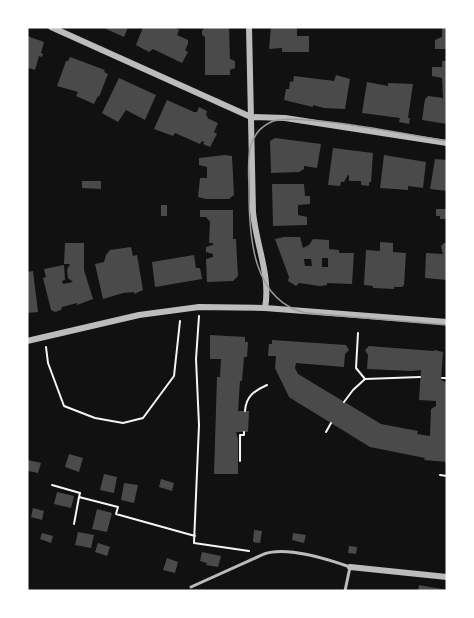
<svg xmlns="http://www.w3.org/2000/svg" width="474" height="618" viewBox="0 0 474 618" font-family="Arial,sans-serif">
  <rect width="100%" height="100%" fill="#111"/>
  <path fill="#4a4a4a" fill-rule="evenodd" d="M102,27H128L124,37Z
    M143,27H173L179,30L177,35L188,40V44L185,50L188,52L182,63L153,49L149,52L136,45Z
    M205,27H229L230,59L235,61V68L230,70V75H205V37L202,35V31Z
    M271,27H297V36H309V52H282V48L269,49Z
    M442,27H447V49H435V40L442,37Z
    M27,36L44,42L41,53L43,54L42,57L39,56L35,70L29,68L27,72Z
    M70,57L105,70L104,72L108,74L99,97L98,96L94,104L76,96L78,92L57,86L66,61H68Z
    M442,61H447V124L422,120L425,99L428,96L443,98L442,78L432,76V67H442Z
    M336,75L350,79L345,109L324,108L313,105V107L284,100L286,89H289L290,81L293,82L294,76L334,81Z
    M119,78L156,95L145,120L126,110L118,122L102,113Z
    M367,82L388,86V83L413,84L408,118H410L409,124L399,122L400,118L362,113Z
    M167,100L194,112H197L199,107L207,111L206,115L208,117L207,118L218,123L214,132L217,134L210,147L203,144L204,142L202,141L200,144L175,133L173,136L154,129Z
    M275,138L321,144L317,168L304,166V169L299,172L271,173L270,141Z
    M333,148L373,153L371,182H369V186L361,185V181H349V175H348L344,182H341L340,186L328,185Z
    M225,155L232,156L234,195L229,199H206L198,197L200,178H207V167L199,165V158Z
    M384,155L426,162L423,188L408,186V190L380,188Z
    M435,159L447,160V191L430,189Z
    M82,181H101V189L82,188Z
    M272,184H304L305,196H310V204L298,205V215L307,217V225L273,226Z
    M161,205H167V216H161Z
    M436,209H447V219H440V216H436Z
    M200,210H233V239H236L238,276L233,281L207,282L206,259L213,257V254L206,252V247L213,245V243H209L210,222L206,217H200Z
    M284,237H300L303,248L309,245L313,239L329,240V249L339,250V253H354L352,284L327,283V285L320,286L299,283L296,286L288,281L289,277L275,239ZM322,258H328V267H322ZM304,259H311L312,266H305Z
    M380,242L393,243V252L406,253L404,285L402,287H394V289L373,288V286L364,285L366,250L380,251Z
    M65,243H84V270L93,299L77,305V303L62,307L61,310L55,312L51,310L43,278L46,277L44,269L64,265L65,280L62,281L63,284L73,282L68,278L67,270L70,264H64Z
    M444,243H447V280L425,278L426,253L443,254L441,246Z
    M131,247L133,256L137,255L143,290L134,294V292L123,293L103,299L95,264L104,262L106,255L110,250Z
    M194,255L196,268H200L202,279L155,287L152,262Z
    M33,271L38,312L27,313V272Z
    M210,335L245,337V342H248L247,357H244L242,381H240L238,411H249L248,432H236L238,439V474H214L217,377H220L221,359H210Z
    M272,340L346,345L349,350L345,354L344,367L296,363L295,368L298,374L381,424L418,431L417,434L430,436L431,409L436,406V401L419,400L421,370L412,371L367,369L368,355L365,350L369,346L433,351L435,350L443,352L441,380L447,383V462L424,460L425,458L370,447L292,399L289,397L275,368L276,356H268L269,344H272Z
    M69,454L83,458L79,472L65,467Z
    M28,460L41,463L38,473L28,471Z
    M104,474L117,477L114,493L100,490Z
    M161,479L174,483L172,491L159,487Z
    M124,483L138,485L134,503L121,500Z
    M57,492L74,496L71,508L54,504Z
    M33,508L44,511L42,520L31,517Z
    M97,509L112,513L107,532L92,529Z
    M254,530L262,531L260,543L253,542Z
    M78,532L94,535L91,548L75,545Z
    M42,533L53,536L51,543L40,539Z
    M293,533L306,535L304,543L292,540Z
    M98,543L110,547L107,556L95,552Z
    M349,546L357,547L356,554L348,553Z
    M202,552L221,556L218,567L206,565L207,563L200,561Z
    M167,558L178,562L175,573L163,570Z
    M419,585L447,590V591H418Z"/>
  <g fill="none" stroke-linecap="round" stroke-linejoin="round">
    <path stroke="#f5f5f5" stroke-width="2" d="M199,316L196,359L199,425L194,543L249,551
      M46,347L48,363L64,406L95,418L123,423L143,418L174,376L180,321
      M442,378H447
      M365,379L420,377
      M344,402L353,390L365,379L356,368L358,333
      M245,411C246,396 254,391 267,385
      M326,432L331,423
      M240,461V435H244V432
      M440,475L447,476
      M52,485L80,493L79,497L118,507L116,514L195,536
      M74,524L79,497"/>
    <path stroke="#bcbcbc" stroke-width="3" d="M191,587L264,554C287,546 327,559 350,567L345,591"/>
    <path stroke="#bcbcbc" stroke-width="6" d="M51,27L251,117L285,118L447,143
      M249,27L253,212C256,245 271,276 265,308
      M27,341L139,315L199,307L265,308L447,322
      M350,567L447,577"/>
    <path stroke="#9a9a9a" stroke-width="1.5" d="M447,141C415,136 294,111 271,122C243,135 249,166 249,191C249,235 252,301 306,313L447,325"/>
  </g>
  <rect width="474" height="618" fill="none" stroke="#ffffff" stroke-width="57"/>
</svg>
